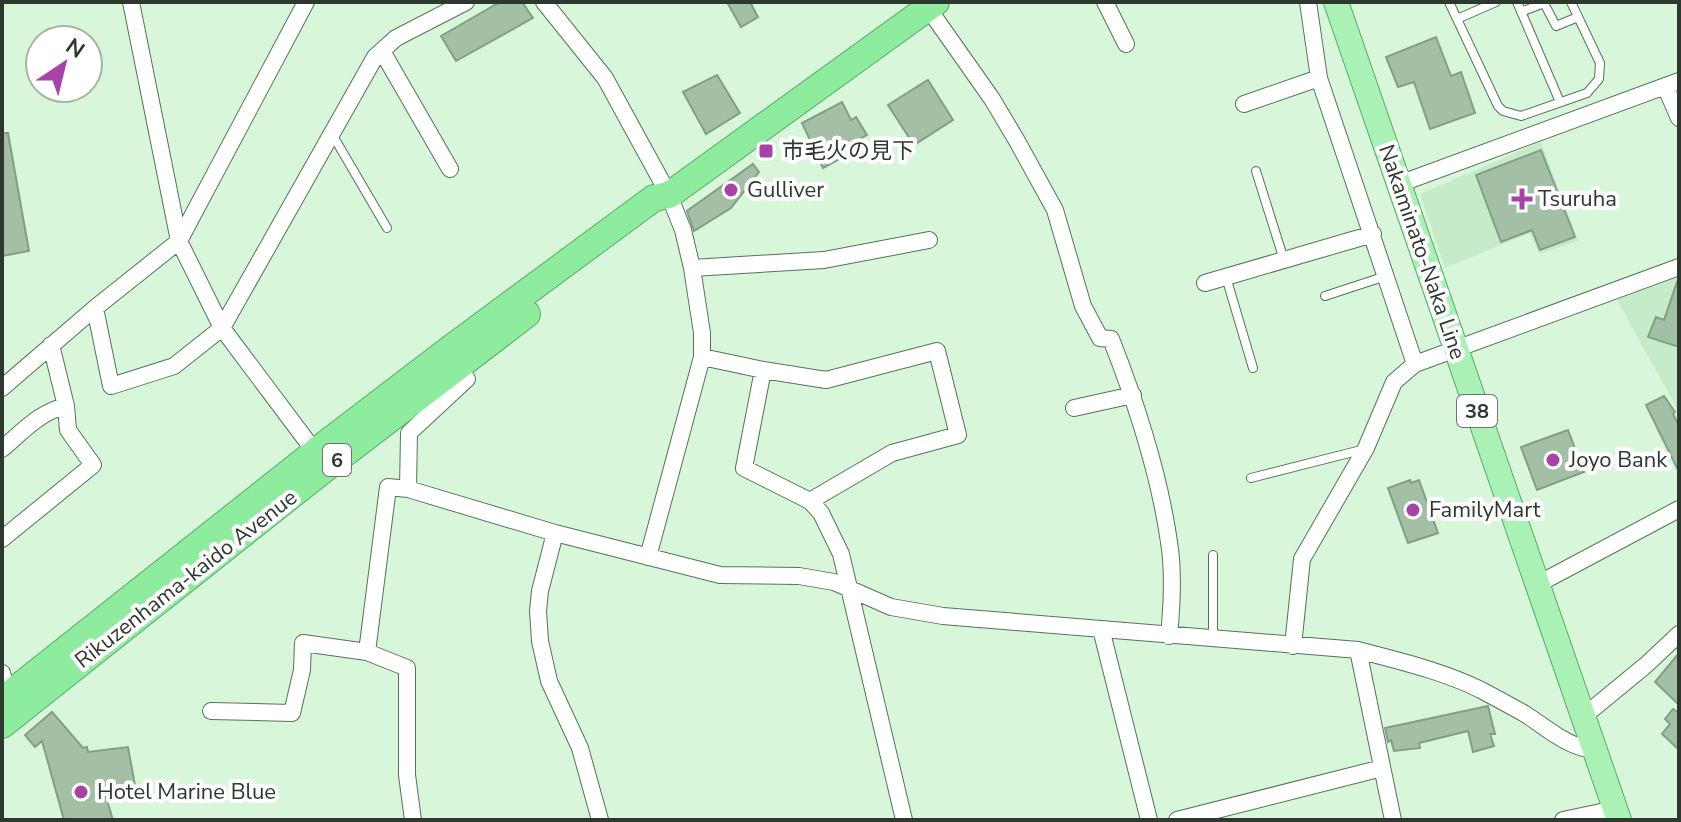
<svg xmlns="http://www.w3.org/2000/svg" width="1681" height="822" viewBox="0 0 1681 822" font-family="'Nunito Sans','Noto Sans JP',sans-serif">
  <rect width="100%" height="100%" fill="#d7f6da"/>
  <path fill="#c6ebc9" d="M1541,142L1578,241L1539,254L1530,233L1445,268L1420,194Z
    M1679,276V412L1617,300Z"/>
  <path fill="#a3c0a6" stroke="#829f85" stroke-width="2" d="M500,2H522L533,18L456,61L441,36Z
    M727,2H750L758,17L741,27Z
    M1436,37L1451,76L1461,72L1475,113L1430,129L1414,82L1398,87L1386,57Z
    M717,75L740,113L706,134L683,92Z
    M928,80L953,120L914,145L888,105Z
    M842,102L851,120L856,117L867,135L860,139L863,146L823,168L802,123Z
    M2,133H8L29,251L2,256Z
    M1541,150L1575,237L1540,250L1532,230L1501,242L1476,175Z
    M753,164L759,172L731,208L694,231L687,211Z
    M1677,282L1679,283V347L1648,337L1656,317L1664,320Z
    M1664,396L1675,412L1673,414L1679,426V472L1646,405Z
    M1568,430L1584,472L1537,490L1521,447Z
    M1410,480L1411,483L1419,480L1438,533L1408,543L1388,488Z
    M1679,653V705L1655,682Z
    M1488,706L1495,734H1490L1494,746L1473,752L1468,731L1419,743L1420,748L1394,751L1391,740L1388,742L1385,728Z
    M1673,709L1679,713V750L1662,734L1670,724L1665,719Z
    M52,712L83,748L87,747L88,752L128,747L136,791L106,797L113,820H64L42,741L35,747L25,735Z"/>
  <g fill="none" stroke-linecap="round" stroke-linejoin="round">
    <defs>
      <path id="service" d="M1449,2L1498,106L1503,111L1521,116L1587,93L1599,79L1600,63L1571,2
        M1517,2L1560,102
        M1521,12L1544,3L1556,26L1578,17
        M1457,19L1496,2
        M332,134L387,228
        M1256,171L1284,260
        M1226,277L1253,368
        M1325,296L1386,276
        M1251,478L1365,449
        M1213,638V555"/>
      <path id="minor" d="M131,2L179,241L222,328L318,456
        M544,2L605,78L669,195L683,230L692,268L702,333V357L648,557
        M1105,2L1126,44
        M1308,2L1319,78L1415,364
        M928,8L992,99L1017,141L1055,210L1083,306L1100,338L1111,339C1137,405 1159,472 1169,542C1174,572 1172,605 1169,636
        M382,51L450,169
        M1665,86L1679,118
        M1244,104L1319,78
        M1399,184L1679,81
        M692,268L824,260L929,240
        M1205,283L1373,234
        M95,308L111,386L174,366L222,328L375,57L396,38L466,2
        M702,357L763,370L826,380L937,351L958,435L892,453L810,501
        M763,370L744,468L810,501L821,513L841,554L904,820
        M2,388L95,308L179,241L306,2
        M1074,408L1133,395
        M2,449C22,432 41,411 66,406
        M408,489L409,433L467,379L458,366
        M555,533L540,591L538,611L540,641L549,681L580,748L600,820
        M2,539L93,465L68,430L66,406L51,345
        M1538,584L1679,509
        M1101,629L1149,820
        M1293,646L1302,559L1366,448L1394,382L1415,364L1679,267
        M1358,650L1393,820
        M367,652L388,487L408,489L555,533L720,575L799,576L834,582L891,607L943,616L1358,650C1399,661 1443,671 1481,690C1496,698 1511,706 1525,714C1547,728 1568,748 1595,750
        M2,673L8,695
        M211,711L292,713L302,670L303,643L367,652L407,668V775L413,820
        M1584,716L1646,665L1679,634
        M1177,820L1382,768
        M1563,820L1615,809"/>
      <path id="primary" d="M1336,2L1619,820"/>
      <path id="trunk" d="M2,700L315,452L447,351L654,198L669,195L936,2
        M2,725L327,467L527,314"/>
    </defs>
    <use href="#service" stroke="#57725a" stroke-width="10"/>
    <use href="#minor" stroke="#57725a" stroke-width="18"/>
    <use href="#primary" stroke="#5aab67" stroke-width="26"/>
    <use href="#trunk" stroke="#5aab67" stroke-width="28"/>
    <use href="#service" stroke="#fff" stroke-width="8"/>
    <use href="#minor" stroke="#fff" stroke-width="16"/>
    <use href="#primary" stroke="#aaf1b6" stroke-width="24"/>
    <use href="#trunk" stroke="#8eec9e" stroke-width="26"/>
  </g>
  <g fill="#a742a7" stroke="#fff" stroke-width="3">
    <rect x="758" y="143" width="16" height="16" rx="4"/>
    <circle cx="731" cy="190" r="8"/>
    <path d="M1518 187h8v8h8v8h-8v8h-8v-8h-8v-8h8z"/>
    <circle cx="1553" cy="460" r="8"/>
    <circle cx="1413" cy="510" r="8"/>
    <circle cx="81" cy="792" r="8"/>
  </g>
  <g text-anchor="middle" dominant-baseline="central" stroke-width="8" stroke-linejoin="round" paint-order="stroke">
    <g fill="#fff" stroke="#6c746d" stroke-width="2">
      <rect x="1457" y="395" width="40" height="32" rx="6"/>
      <rect x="323" y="444" width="28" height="32" rx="6"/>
    </g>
    <g font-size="20" font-weight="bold" fill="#2d392e">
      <text x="1477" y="411">38</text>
      <text x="337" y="460">6</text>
    </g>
    <g font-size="22" fill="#2d392e" stroke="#fff" text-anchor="start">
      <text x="782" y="151">市毛火の見下</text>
      <text x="747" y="190">Gulliver</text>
      <text x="1538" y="199">Tsuruha</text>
      <text x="1569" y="460">Joyo Bank</text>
      <text x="1429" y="510">FamilyMart</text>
      <text x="97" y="792">Hotel Marine Blue</text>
    </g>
    <g font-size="22" fill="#2d392e" stroke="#fff">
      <text transform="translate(1422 252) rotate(71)">Nakaminato-Naka Line</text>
      <text transform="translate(186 579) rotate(-38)">Rikuzenhama-kaido Avenue</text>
    </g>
  </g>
  <rect width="1681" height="822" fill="none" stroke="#2d392e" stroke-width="8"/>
  <g transform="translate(64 64) rotate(35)"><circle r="38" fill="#ffffff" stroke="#abb0ab" stroke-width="2"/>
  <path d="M0-6L14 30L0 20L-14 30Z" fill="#a742a7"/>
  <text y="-12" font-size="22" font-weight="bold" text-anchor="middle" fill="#2d392e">N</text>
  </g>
</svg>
